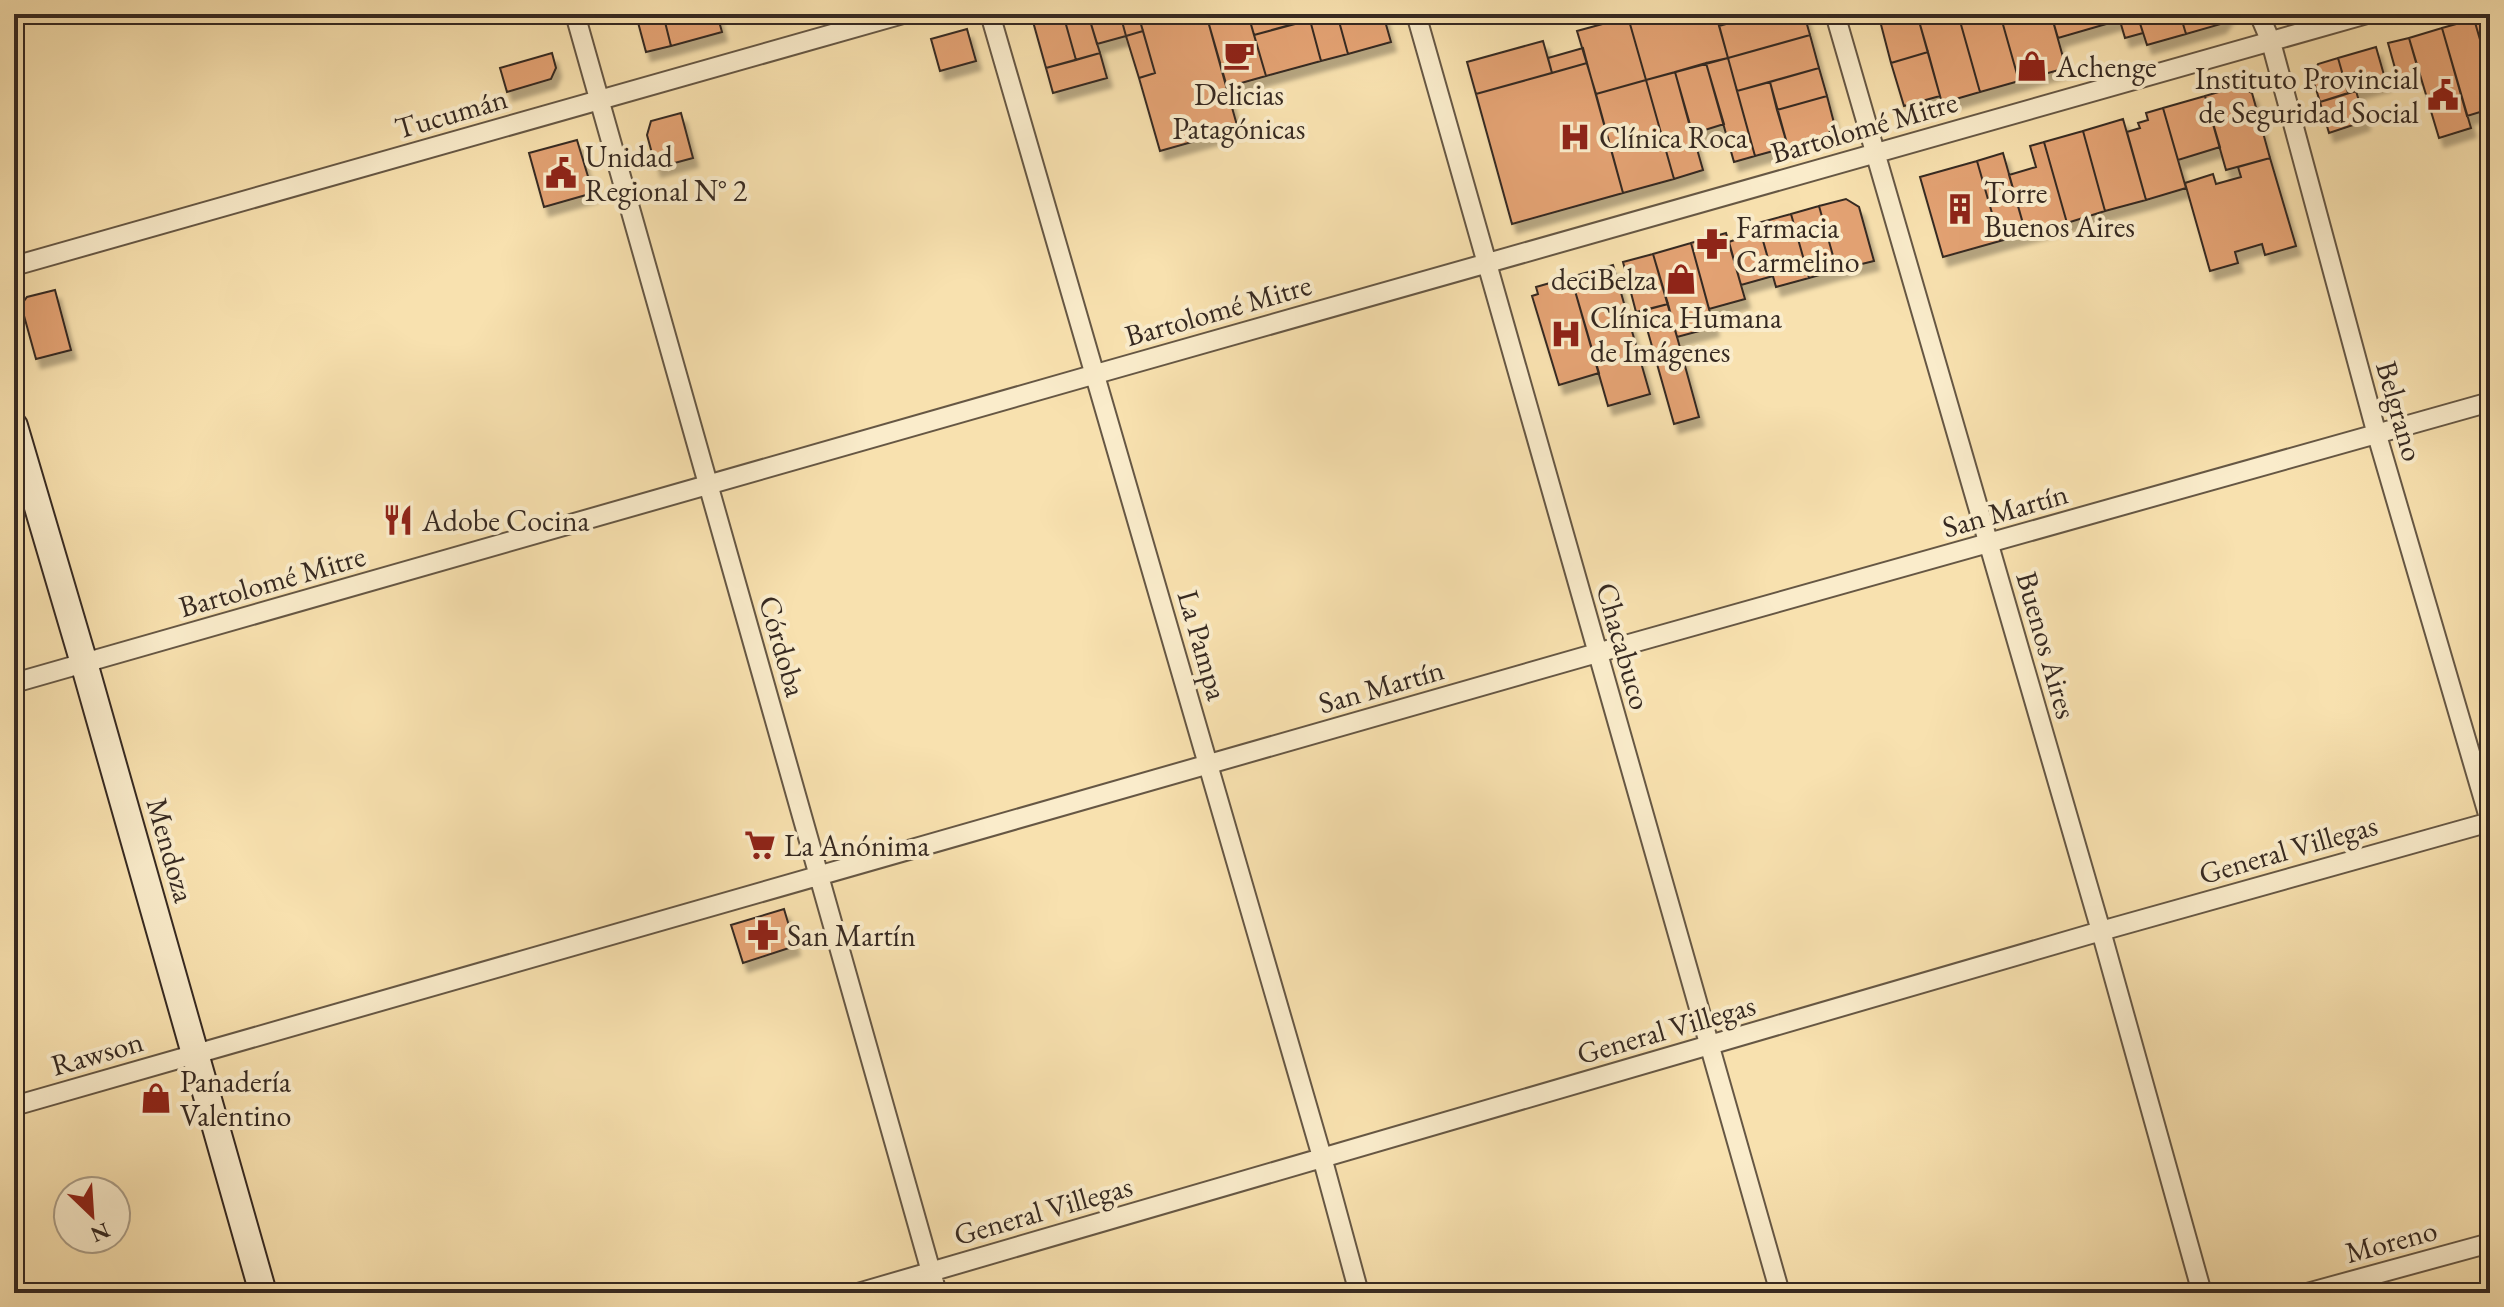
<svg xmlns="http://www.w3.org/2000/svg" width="2504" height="1307" viewBox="0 0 2504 1307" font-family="'EB Garamond',serif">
  <defs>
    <filter id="shadow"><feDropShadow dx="5" dy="9" stdDeviation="2" flood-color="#0004"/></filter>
  </defs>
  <rect width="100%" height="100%" fill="#f8e1af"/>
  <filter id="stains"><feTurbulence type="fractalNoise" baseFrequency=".0025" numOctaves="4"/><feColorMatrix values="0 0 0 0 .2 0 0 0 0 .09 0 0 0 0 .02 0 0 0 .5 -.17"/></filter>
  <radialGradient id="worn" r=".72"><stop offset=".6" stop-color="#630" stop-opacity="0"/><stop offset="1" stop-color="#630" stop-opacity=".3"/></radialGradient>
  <path fill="#e3a273" stroke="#362921" stroke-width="2" filter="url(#shadow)" d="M663,14H717L722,32L671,46Z
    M663,14L671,46L646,52L636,15Z
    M1034,14H1063L1076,60L1046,68L1032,18Z
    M1063,14H1088L1100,53L1076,60Z
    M1088,14H1120L1126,36L1097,44Z
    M1120,14H1138L1143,31L1126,36Z
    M1138,14H1206L1238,129L1160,151L1139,78L1155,73Z
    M1206,14H1248L1266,76L1227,87Z
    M1248,14H1295L1297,23L1254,35Z
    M1295,14H1330L1297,23Z
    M1330,14H1337L1348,54L1321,61L1310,20Z
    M1337,14H1383L1391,42L1348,54Z
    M1639,14H1716L1728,58L1646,80L1628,17Z
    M1716,14H1761L1719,26Z
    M1761,14H1804L1810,35L1728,58L1719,26Z
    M1917,14H1958L1980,92L1942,103Z
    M1917,14L1928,52L1891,63L1879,17Z
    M1958,14H2000L2019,81L1980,92Z
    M2000,14H2051L2066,68L2019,81Z
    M2051,14H2118L2120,20L2058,38Z
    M2118,14H2137L2143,33L2125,38Z
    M2137,14H2180L2186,34L2147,45Z
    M2180,14H2228L2221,24L2186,34Z
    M2490,14V74L2474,19Z
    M1628,17L1646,80L1596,94L1577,31Z
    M2474,19L2490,74V109L2467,116L2442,28Z
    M1310,20L1321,61L1266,76L1254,35Z
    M2442,28L2471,128L2439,138L2409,38Z
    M967,29L976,61L940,71L931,39Z
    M1143,31L1155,73L1139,78L1126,36Z
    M1810,35L1819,68L1737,91L1728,58Z
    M2409,38L2419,73L2398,79L2388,43Z
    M1543,41L1552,73L1476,94L1467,62Z
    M2376,47L2386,82L2348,93L2338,58Z
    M1583,48L1587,63L1552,73L1548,58Z
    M1928,52L1940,96L1904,106L1891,63Z
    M552,53L556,68L551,79L507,92L500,68Z
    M1100,53L1107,78L1053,93L1046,68Z
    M1728,58L1755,156L1734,162L1706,63Z
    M2338,58L2348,93L2320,102L2312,76L2318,64Z
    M1587,63L1623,193L1512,224L1476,94Z
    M1706,63L1724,124L1692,134L1675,72Z
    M1819,68L1827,96L1777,110L1770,82Z
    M1675,72L1703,170L1674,179L1646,80Z
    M1646,80L1674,179L1623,193L1596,94Z
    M1770,82L1788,147L1755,156L1737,91Z
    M2239,86L2252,93L2270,158L2226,170L2205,96Z
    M2356,91L2365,121L2329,133L2320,102Z
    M1827,96L1834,123L1828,135L1788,147L1777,110Z
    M2205,96L2220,147L2178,160L2163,108Z
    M2163,108L2186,188L2146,200L2127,132L2140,128L2138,123L2148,120L2146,113Z
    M681,113L693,158L656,168L647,135L651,121Z
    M2123,119L2146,200L2105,211L2083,131Z
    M2083,131L2105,211L2067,223L2044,142Z
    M577,140L593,193L544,207L529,153Z
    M2044,142L2067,223L2026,234L2009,175L2036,167L2030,146Z
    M2003,153L2026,234L2000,241L1977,161Z
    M2270,158L2296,246L2265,255L2262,244L2235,252L2238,263L2210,271L2185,183L2213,174L2216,184L2241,177L2238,167Z
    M1977,161L2000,241L1943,257L1920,177Z
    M1846,199L1859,207L1874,261L1837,270L1819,206Z
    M1819,206L1837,270L1809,278L1791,214Z
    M1791,214L1809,278L1776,287L1758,223Z
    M1758,223L1773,276L1741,285L1729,242L1743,237L1740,229Z
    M1726,233L1745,299L1709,309L1691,243Z
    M1691,243L1714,327L1677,337L1653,254Z
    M1653,254L1668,304L1636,312L1623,262Z
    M1613,265L1650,394L1608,406L1571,277Z
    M1571,277L1599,373L1559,385L1532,296L1538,294L1536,287Z
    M55,290L71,350L36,359L21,305L27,297Z
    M1668,304L1699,417L1674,424L1642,311Z
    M784,909L795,946L743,963L731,925Z"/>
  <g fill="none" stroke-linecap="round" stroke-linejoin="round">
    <defs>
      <path id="street" d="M575,14L937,1293
        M990,14L1322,1157L1359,1293
        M1416,14L1780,1293
        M1835,14L2101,931L2202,1293
        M2259,14L2271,42L2377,435L2490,821
        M14,266L903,14
        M14,683L1096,374L2367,14
        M14,1106L1597,653L2490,402
        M858,1293L2101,931L2490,822
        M2307,1293L2490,1243"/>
      <path id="secondary" d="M14,426L84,663L263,1293"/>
    </defs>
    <use href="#street" stroke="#665744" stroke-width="22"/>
    <use href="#secondary" stroke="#362921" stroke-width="30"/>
    <use href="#street" stroke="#faeccb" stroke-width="18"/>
    <use href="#secondary" stroke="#faeccb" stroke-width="26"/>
  </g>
  <defs>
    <symbol id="cafe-bare" viewBox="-9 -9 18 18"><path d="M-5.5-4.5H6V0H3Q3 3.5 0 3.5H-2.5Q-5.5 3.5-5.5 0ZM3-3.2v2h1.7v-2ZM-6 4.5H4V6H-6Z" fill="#8f2418" stroke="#faeccb" stroke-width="2.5" paint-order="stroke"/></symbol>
    <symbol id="shop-bare" viewBox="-9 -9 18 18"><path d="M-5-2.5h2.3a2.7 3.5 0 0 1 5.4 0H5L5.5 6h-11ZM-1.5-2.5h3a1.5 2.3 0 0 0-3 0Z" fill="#8f2418" stroke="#faeccb" stroke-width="2.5" paint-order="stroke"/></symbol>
    <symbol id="civic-bare" viewBox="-9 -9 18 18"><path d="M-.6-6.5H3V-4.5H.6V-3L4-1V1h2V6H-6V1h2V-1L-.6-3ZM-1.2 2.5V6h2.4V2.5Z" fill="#8f2418" stroke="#faeccb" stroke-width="2.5" paint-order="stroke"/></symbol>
    <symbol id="hospital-bare" viewBox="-9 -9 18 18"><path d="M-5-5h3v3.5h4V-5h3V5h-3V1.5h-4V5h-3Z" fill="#8f2418" stroke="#faeccb" stroke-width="2.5" paint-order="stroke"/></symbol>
    <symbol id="building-bare" viewBox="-9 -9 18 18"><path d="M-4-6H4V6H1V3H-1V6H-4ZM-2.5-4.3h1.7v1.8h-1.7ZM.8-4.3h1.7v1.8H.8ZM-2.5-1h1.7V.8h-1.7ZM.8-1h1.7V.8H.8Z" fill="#8f2418" stroke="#faeccb" stroke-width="2.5" paint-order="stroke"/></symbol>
    <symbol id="pharmacy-bare" viewBox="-9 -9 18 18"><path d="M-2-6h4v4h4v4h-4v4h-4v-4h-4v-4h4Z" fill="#8f2418" stroke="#faeccb" stroke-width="2.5" paint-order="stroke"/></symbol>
    <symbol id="restaurant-bare" viewBox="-9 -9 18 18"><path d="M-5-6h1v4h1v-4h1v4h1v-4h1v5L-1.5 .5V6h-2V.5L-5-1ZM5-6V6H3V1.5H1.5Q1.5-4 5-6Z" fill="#8f2418" stroke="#faeccb" stroke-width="2.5" paint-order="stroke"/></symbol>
    <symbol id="supermarket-bare" viewBox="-9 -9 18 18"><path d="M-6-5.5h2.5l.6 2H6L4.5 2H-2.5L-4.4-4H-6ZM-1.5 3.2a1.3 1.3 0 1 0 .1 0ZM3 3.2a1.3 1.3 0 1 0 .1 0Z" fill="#8f2418" stroke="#faeccb" stroke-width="2.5" paint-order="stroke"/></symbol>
  </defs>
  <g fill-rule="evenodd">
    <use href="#cafe-bare" x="1217" y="33" width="44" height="44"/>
    <use href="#shop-bare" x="2010" y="44" width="44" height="44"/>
    <use href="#civic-bare" x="2421" y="73" width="44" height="44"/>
    <use href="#hospital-bare" x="1553" y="115" width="44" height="44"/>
    <use href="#civic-bare" x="539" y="151" width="44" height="44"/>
    <use href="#building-bare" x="1938" y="187" width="44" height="44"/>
    <use href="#pharmacy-bare" x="1690" y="222" width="44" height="44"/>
    <use href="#shop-bare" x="1659" y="257" width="44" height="44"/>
    <use href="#hospital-bare" x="1544" y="312" width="44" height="44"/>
    <use href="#restaurant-bare" x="376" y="498" width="44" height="44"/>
    <use href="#supermarket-bare" x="738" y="823" width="44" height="44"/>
    <use href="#pharmacy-bare" x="741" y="913" width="44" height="44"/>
    <use href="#shop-bare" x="134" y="1076" width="44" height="44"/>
  </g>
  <g text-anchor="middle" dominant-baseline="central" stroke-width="8" stroke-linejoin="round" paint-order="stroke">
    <g font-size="30" fill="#362921" stroke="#faeccb" text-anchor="start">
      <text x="2056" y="66">Achenge</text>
      <text x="2419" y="78" text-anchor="end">Instituto Provincial<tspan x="2419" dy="34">de Seguridad Social</tspan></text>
      <text x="1239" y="94" text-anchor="middle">Delicias<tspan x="1239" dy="34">Patagónicas</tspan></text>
      <text x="1599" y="137">Clínica Roca</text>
      <text x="585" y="156">Unidad<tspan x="585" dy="34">Regional N° 2</tspan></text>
      <text x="1984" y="192">Torre<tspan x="1984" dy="34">Buenos Aires</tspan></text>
      <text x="1736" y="227">Farmacia<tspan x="1736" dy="34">Carmelino</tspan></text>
      <text x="1657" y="279" text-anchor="end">deciBelza</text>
      <text x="1590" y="317">Clínica Humana<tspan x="1590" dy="34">de Imágenes</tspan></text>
      <text x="422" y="520">Adobe Cocina</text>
      <text x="784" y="845">La Anónima</text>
      <text x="787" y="935">San Martín</text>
      <text x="180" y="1081">Panadería<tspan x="180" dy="34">Valentino</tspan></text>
    </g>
    <g font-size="30" fill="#362921" stroke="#faeccb">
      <text transform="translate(451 113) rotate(-16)">Tucumán</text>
      <text transform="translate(1864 127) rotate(-16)">Bartolomé Mitre</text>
      <text transform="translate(1218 310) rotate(-16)">Bartolomé Mitre</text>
      <text transform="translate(2400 411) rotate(74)">Belgrano</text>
      <text transform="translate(2005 510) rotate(-16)">San Martín</text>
      <text transform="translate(272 581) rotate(-16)">Bartolomé Mitre</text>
      <text transform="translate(1203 645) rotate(74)">La Pampa</text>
      <text transform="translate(2047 645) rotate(74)">Buenos Aires</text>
      <text transform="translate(783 646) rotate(74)">Córdoba</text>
      <text transform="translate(1624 646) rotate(74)">Chacabuco</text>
      <text transform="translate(1381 686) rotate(-16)">San Martín</text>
      <text transform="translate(2288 849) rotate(-16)">General Villegas</text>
      <text transform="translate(171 850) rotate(74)">Mendoza</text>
      <text transform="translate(1666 1029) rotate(-16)">General Villegas</text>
      <text transform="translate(97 1053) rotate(-16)">Rawson</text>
      <text transform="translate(1043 1210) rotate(-16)">General Villegas</text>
      <text transform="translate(2391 1241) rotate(-15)">Moreno</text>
    </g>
  </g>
  <rect width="2504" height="1307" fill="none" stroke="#f8e1af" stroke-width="48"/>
  <rect x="16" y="16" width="2472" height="1275" fill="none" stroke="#362921" stroke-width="4"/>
  <rect x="24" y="24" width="2456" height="1259" fill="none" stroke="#362921" stroke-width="2"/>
  <g transform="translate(92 1215) rotate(155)"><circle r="38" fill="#faeccb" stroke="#ac9e87" stroke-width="2"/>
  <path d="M0-6L14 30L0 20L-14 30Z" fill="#8f2418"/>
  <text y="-12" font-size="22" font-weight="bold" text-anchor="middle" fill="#362921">N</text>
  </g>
  <rect width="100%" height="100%" filter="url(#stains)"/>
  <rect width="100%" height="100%" fill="url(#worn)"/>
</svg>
